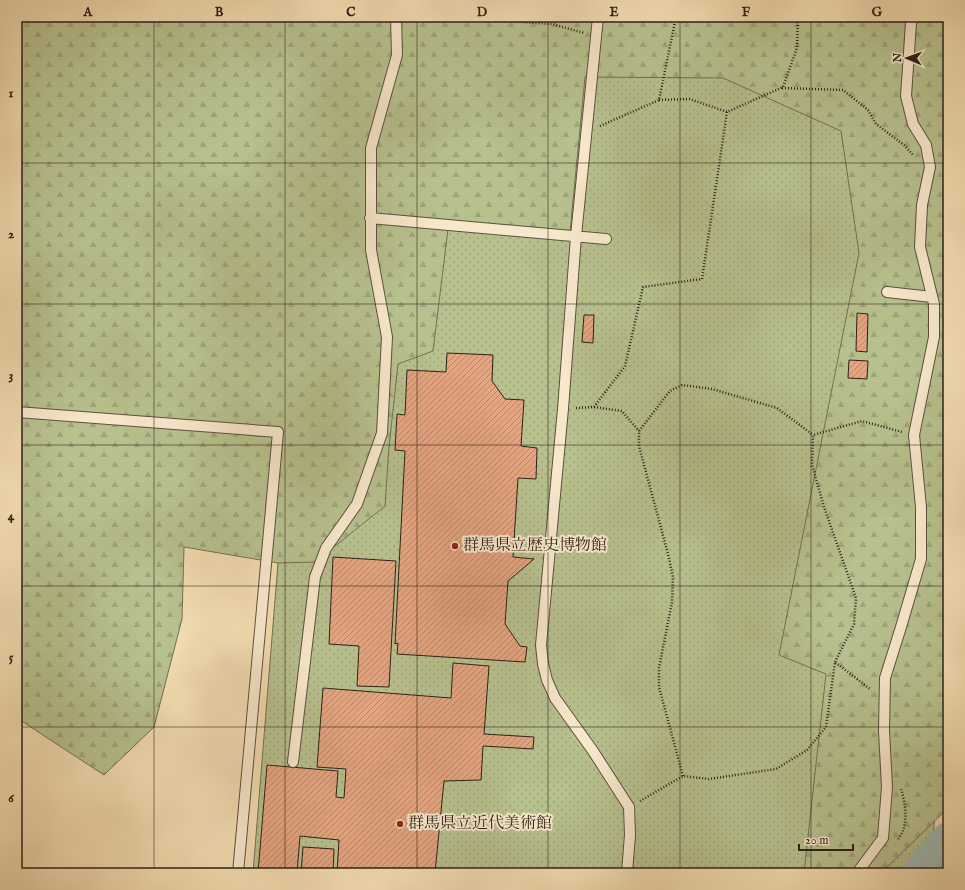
<svg xmlns="http://www.w3.org/2000/svg" width="965" height="890" viewBox="0 0 965 890" font-family="'IM FELL English','Noto Serif JP',serif">
  <defs>
    <pattern id="green-dots" width="8" height="8" patternUnits="userSpaceOnUse"><rect width="8" height="8" fill="#b7c18e"/><path d="M2 2h.1M6 6h.1" fill="none" stroke="#9ea57a" stroke-width="1.8" stroke-linecap="round"/></pattern>
    <pattern id="forest-firs" width="22" height="20" patternUnits="userSpaceOnUse"><rect width="22" height="20" fill="#b7c18e"/><path d="M5 1l3.5 6h-7zM16 11l3.5 6h-7z" fill="#9ea57a"/></pattern>
    <pattern id="building-hatch" width="6" height="6" patternUnits="userSpaceOnUse"><rect width="6" height="6" fill="#e3a582"/><path d="M-1 1l2-2M0 6l6-6M5 7l2-2" fill="none" stroke="#b8866a"/></pattern>
  </defs>
  <rect width="100%" height="100%" fill="#f3dcb1"/>
  <filter id="stains"><feTurbulence type="fractalNoise" baseFrequency=".005" numOctaves="4"/><feColorMatrix values="0 0 0 0 .2 0 0 0 0 .09 0 0 0 0 .02 0 0 0 .5 -.17"/></filter>
  <radialGradient id="worn" r=".72"><stop offset=".6" stop-color="#630" stop-opacity="0"/><stop offset="1" stop-color="#630" stop-opacity=".3"/></radialGradient>
  <path fill="url(#green-dots)" stroke="#727054" d="M336,17H948V663L930,873H253L278,563Z"/>
  <path fill="url(#forest-firs)" stroke="#727054" d="M17,17H948V808L881,873H804L826,674L779,655L859,253L841,131L723,78L585,77L570,232L449,221L433,351L398,364L389,447L385,506L315,562L278,563L184,547L182,619L154,727L104,775L17,718Z"/>
  <g fill="none" stroke-linecap="round" stroke-linejoin="round">
    <path stroke="#9dbab4" stroke-width="32" d="M918,873L948,838"/>
  </g>
  <path fill="url(#building-hatch)" stroke="#2e1f19" d="M857,313L868,314L867,352L856,351Z
    M584,315H594L593,343L582,342Z
    M447,353L493,355L492,381L505,399L524,400L521,446L537,448L536,479L518,478L513,557L534,559L508,581L505,624L520,646L527,647L525,662L397,654L398,643L395,644L405,451L395,450L397,414L405,415L407,370L446,372Z
    M849,360L868,361L867,379L848,378Z
    M333,557L396,561L389,687L357,686L359,646L329,644Z
    M453,663L489,666L484,734L534,737L533,749L483,746L481,780L444,781L435,873H337L339,840L300,836L297,873H258L267,765L338,771L336,797L344,798L346,769L317,767L323,688L451,698Z
    M303,847L334,849L333,873H301Z"/>
  <g fill="none" stroke-linecap="round" stroke-linejoin="round">
    <defs>
      <path id="service" d="M598,17L576,236L563,409L541,645L543,664L547,680L555,698L593,751L629,807L630,835L627,873
        M370,218L606,239
        M887,292L932,297
        M17,412L278,432L238,873
        M293,762L315,577L326,548L357,504L382,433L387,337L371,250V148L397,55L396,17
        M857,873L883,838L887,787L884,731L885,678L901,627L921,559V507L914,435L934,337V304L920,247L922,205L930,167L926,145L913,124L906,96L911,23L913,17"/>
    </defs>
    <use href="#service" stroke="#5f4e3f" stroke-width="12"/>
    <path stroke="#2e1f19" stroke-width="2.5" stroke-dasharray="1 2" stroke-linecap="butt" d="M482,17L493,20L552,24L584,33
      M782,88L843,90L868,110L876,124L904,145L914,156
      M659,100L690,99L727,112L783,87L797,48L798,17
      M600,126L659,100L676,17
      M594,407L622,411L639,431
      M576,408L594,407L625,366L643,287L702,279L727,112
      M835,662L854,624L856,598L824,507L812,465L813,435L862,421L902,432
      M683,776L659,687V668L672,602L673,577L668,554L639,446V431L670,391L682,385L712,389L777,408L813,435
      M640,801L683,776L709,779L776,769L807,750L826,727L835,662L870,689
      M898,839C909,826 906,804 901,789"/>
    <use href="#service" stroke="#f7e8cc" stroke-width="10"/>
  </g>
  <path fill="none" stroke="#2e1f19" stroke-width="1" stroke-opacity="0.55" d="M154,17V873M285,17V873M417,17V873M548,17V873M680,17V873M811,17V873M17,163H948M17,304H948M17,445H948M17,586H948M17,727H948"/>
  <g fill="#8f2418" stroke="#f7e8cc" stroke-width="1.5">
    <circle cx="455" cy="546" r="4"/>
    <circle cx="400" cy="824" r="4"/>
  </g>
  <g text-anchor="middle" dominant-baseline="central" stroke-width="4" stroke-linejoin="round" paint-order="stroke">
    <g font-size="16" fill="#2e1f19" stroke="#f7e8cc" text-anchor="start">
      <text x="463" y="546">群馬県立歴史博物館</text>
      <text x="408" y="824">群馬県立近代美術館</text>
    </g>
  </g>
  <rect width="965" height="890" fill="none" stroke="#f3dcb1" stroke-width="44"/>
  <g transform="translate(907 58) rotate(272)" stroke="#f7e8cc" stroke-width="3" paint-order="stroke">
  <path d="M0-3L7 15L0 10L-7 15Z" fill="#2e1f19"/>
  <text y="-6" font-size="11" font-weight="bold" text-anchor="middle" fill="#2e1f19">N</text>
  </g>
  <path d="M799 844v6h54v-6" fill="none" stroke="#2e1f19" stroke-width="2"/>
  <text x="805" y="844" font-size="12" fill="#2e1f19" stroke="#f7e8cc" stroke-width="3" paint-order="stroke">20 m</text>
  <rect x="22" y="22" width="921" height="846" fill="none" stroke="#2e1f19" stroke-width="1.5"/>
  <g font-size="13" text-anchor="middle" font-weight="bold" fill="#2e1f19">
    <text x="88" y="16">A</text>
    <text x="219" y="16">B</text>
    <text x="351" y="16">C</text>
    <text x="482" y="16">D</text>
    <text x="614" y="16">E</text>
    <text x="746" y="16">F</text>
    <text x="877" y="16">G</text>
    <text x="11" y="97">1</text>
    <text x="11" y="238">2</text>
    <text x="11" y="379">3</text>
    <text x="11" y="520">4</text>
    <text x="11" y="661">5</text>
    <text x="11" y="802">6</text>
  </g>
  <rect width="100%" height="100%" filter="url(#stains)"/>
  <rect width="100%" height="100%" fill="url(#worn)"/>
</svg>
